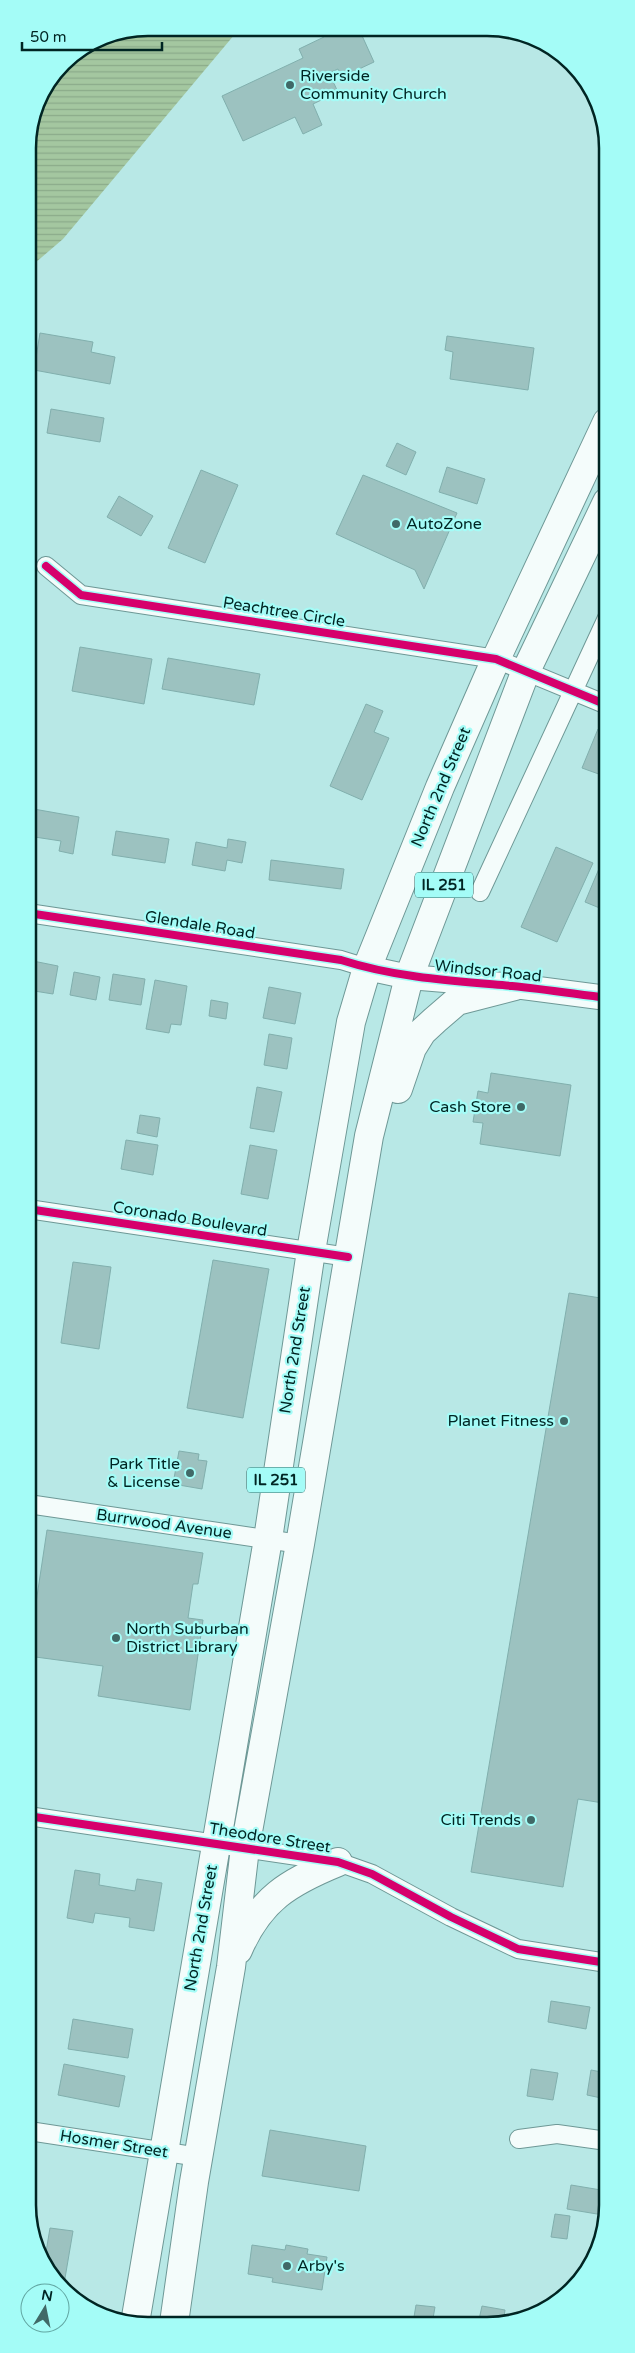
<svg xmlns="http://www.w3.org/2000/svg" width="635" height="2353" viewBox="0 0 635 2353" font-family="'Varela Round',sans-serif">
  <defs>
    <pattern id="water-rules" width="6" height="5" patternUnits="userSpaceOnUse" patternTransform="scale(1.25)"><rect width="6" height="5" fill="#a4c7a0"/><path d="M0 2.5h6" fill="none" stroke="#8bab8a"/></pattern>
  </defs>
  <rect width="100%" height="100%" fill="#b8e8e6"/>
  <path fill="url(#water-rules)" d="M149,28H240L63,239L28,269V141L37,102L63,63L103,37Z"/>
  <path fill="#9cc2c0" stroke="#81afad" d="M320,29H359L374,62L342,77L338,69L329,73L338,92L313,104L322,125L303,134L295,117L243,141L222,96L303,58L299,49L324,37Z
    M40,333L93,342L91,352L115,357L110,384L34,370Z
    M447,336L534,348L528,390L450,379L453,352L445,350Z
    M51,409L104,418L100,442L47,433Z
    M397,443L416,452L406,475L386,466Z
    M447,467L485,479L477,504L439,492Z
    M201,470L238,485L205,563L168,548Z
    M363,475L457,513L424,589L415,570L336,534Z
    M119,496L153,516L141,536L107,517Z
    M80,647L152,659L144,704L72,691Z
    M168,658L260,674L254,705L162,689Z
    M366,704L383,711L374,732L389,738L362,800L330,786Z
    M598,729L607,732V777L582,768Z
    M28,808L79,817L73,854L59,851L61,841L28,836Z
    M116,831L169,839L165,863L112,855Z
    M228,839L246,842L242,863L227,860L225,871L192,865L196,842L227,848Z
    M556,847L593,863L557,942L521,927Z
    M606,852L607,853V911L585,902Z
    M271,860L344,869L341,889L269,880Z
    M28,960L58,966L53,994L28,990Z
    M74,972L100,977L96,1000L70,995Z
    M113,974L145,979L141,1005L109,1000Z
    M155,980L187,986L181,1025L171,1024L169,1033L146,1029Z
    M269,987L301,993L295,1024L263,1018Z
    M211,1000L228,1003L226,1019L209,1016Z
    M269,1034L292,1038L287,1069L264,1065Z
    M491,1073L571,1085L560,1156L480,1144L483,1123L473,1122L478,1091L488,1093Z
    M257,1087L282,1092L274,1132L250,1128Z
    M140,1115L160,1118L157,1137L137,1133Z
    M126,1140L158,1145L153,1175L121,1169Z
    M250,1145L277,1150L268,1199L241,1194Z
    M213,1260L269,1269L243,1418L187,1408Z
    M73,1262L111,1267L99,1349L61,1343Z
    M569,1293L607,1299V1784L603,1803L578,1799L563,1887L471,1872Z
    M179,1451L199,1454L198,1460L207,1461L202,1489L173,1484Z
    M47,1530L203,1553L198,1584H193L188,1618L203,1620L190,1710L98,1696L103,1666L28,1656Z
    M75,1870L100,1874L99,1885L135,1891L137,1879L162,1883L154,1931L129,1927L130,1918L95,1913L93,1923L67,1918Z
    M551,2001L590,2007L586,2029L548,2022Z
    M73,2019L133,2029L128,2058L68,2049Z
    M64,2064L125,2076L119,2107L58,2095Z
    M531,2069L558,2073L553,2100L527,2096Z
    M591,2070L607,2073L606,2099L587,2095Z
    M270,2130L366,2146L359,2191L262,2176Z
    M571,2185L607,2191L603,2215L567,2209Z
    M555,2214L570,2216L567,2239L551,2237Z
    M50,2228L73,2231L63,2290L44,2264Z
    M252,2245L285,2250L286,2245L308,2249L307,2254L327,2257L322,2290L272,2282L273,2278L248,2274Z
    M416,2305L435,2307L432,2324L413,2323Z
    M482,2306L505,2310L503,2324H478Z"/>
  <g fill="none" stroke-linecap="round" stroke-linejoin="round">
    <defs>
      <path id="street" d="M46,566L81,595L496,659L607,705
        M480,892L607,618
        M28,913L341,960L367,968
        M28,1209L348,1257
        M28,1504L300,1544
        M28,1816L338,1862L372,1874L451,1917L518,1949L607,1963
        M29,2131L199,2157
        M519,2139L557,2134L607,2141"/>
      <path id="secondary" d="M367,968L409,977L515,986L607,998"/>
      <path id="primary" d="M398,1089L412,1048L422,1032L435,1020L457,1001L515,986
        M238,1950C260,1899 289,1882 338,1862
        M135,2323L268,1539L311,1251L351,1022L367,968L440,787L496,659L607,422
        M174,2323L194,2182L231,1967L245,1848L300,1544L369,1136L409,977L525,673L607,502"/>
    </defs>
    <use href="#street" stroke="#6e9896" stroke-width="20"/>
    <use href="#secondary" stroke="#6e9896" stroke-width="26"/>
    <use href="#primary" stroke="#6e9896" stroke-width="30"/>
    <use href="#street" stroke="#f4fcfb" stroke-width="18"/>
    <use href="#secondary" stroke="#f4fcfb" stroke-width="24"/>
    <use href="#primary" stroke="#f4fcfb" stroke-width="28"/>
    <defs>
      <path id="cycleway" d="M46,566L81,595L496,659L607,705
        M28,913L341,960C397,978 454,981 512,986C543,989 575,994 607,998
        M28,1209L348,1257
        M28,1816L338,1862L372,1874L451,1917L518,1949L607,1963"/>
    </defs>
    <use href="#cycleway" stroke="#a4fcf7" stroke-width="11"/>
    <use href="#cycleway" stroke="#d6006c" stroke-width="8"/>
  </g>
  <g fill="#406967" stroke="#a4fcf7" stroke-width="2">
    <circle cx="290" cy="85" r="5"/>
    <circle cx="396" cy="524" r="5"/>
    <circle cx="521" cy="1107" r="5"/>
    <circle cx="564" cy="1421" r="5"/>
    <circle cx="190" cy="1473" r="5"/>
    <circle cx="116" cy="1638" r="5"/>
    <circle cx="531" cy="1820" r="5"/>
    <circle cx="287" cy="2266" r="5"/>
  </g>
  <g text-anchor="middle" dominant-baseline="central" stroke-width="4.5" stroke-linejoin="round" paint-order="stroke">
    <g fill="#a4fcf7" stroke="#316663" stroke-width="1">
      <rect x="415" y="872.5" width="58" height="25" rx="4"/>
      <rect x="247" y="1467.5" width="58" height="25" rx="4"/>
    </g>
    <g font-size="15" font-weight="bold" fill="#002523">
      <text x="444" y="885">IL 251</text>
      <text x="276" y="1480">IL 251</text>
    </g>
    <g font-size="16" fill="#002523" stroke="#a4fcf7" text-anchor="start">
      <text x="300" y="76">Riverside<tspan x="300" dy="18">Community Church</tspan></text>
      <text x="406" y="524">AutoZone</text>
      <text x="511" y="1107" text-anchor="end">Cash Store</text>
      <text x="554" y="1421" text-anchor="end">Planet Fitness</text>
      <text x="180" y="1464" text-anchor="end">Park Title<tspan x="180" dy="18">&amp; License</tspan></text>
      <text x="126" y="1629">North Suburban<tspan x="126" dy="18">District Library</tspan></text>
      <text x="521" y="1820" text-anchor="end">Citi Trends</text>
      <text x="297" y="2266">Arby's</text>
    </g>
    <g font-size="16" fill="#002523" stroke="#a4fcf7">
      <text transform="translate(284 612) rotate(9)">Peachtree Circle</text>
      <text transform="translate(441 787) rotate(-67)">North 2nd Street</text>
      <text transform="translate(200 925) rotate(9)">Glendale Road</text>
      <text transform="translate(488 971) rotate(6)">Windsor Road</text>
      <text transform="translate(190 1219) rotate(9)">Coronado Boulevard</text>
      <text transform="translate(295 1350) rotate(-81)">North 2nd Street</text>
      <text transform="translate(164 1524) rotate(8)">Burrwood Avenue</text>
      <text transform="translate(270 1838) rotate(9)">Theodore Street</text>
      <text transform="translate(201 1928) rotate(-80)">North 2nd Street</text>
      <text transform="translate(114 2144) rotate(9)">Hosmer Street</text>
    </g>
  </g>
  <path d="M0 0H635V2353H0ZM148 36H487A112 112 0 0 1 599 148V2205A112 112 0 0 1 487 2317H148A112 112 0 0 1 36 2205V148A112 112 0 0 1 148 36Z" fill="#a4fcf7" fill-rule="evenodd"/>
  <path fill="none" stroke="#002523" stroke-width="2.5" d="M148 36H487A112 112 0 0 1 599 148V2205A112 112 0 0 1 487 2317H148A112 112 0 0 1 36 2205V148A112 112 0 0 1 148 36Z"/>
  <g transform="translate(45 2308) rotate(10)"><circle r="24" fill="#a4fcf7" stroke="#62a6a2"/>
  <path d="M0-4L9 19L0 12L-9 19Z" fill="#406967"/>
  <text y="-8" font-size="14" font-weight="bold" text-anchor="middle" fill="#002523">N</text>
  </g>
  <path d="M22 42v8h140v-8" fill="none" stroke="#002523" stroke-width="2.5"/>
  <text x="30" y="42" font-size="15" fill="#002523" stroke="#a4fcf7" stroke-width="4" paint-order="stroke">50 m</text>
</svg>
